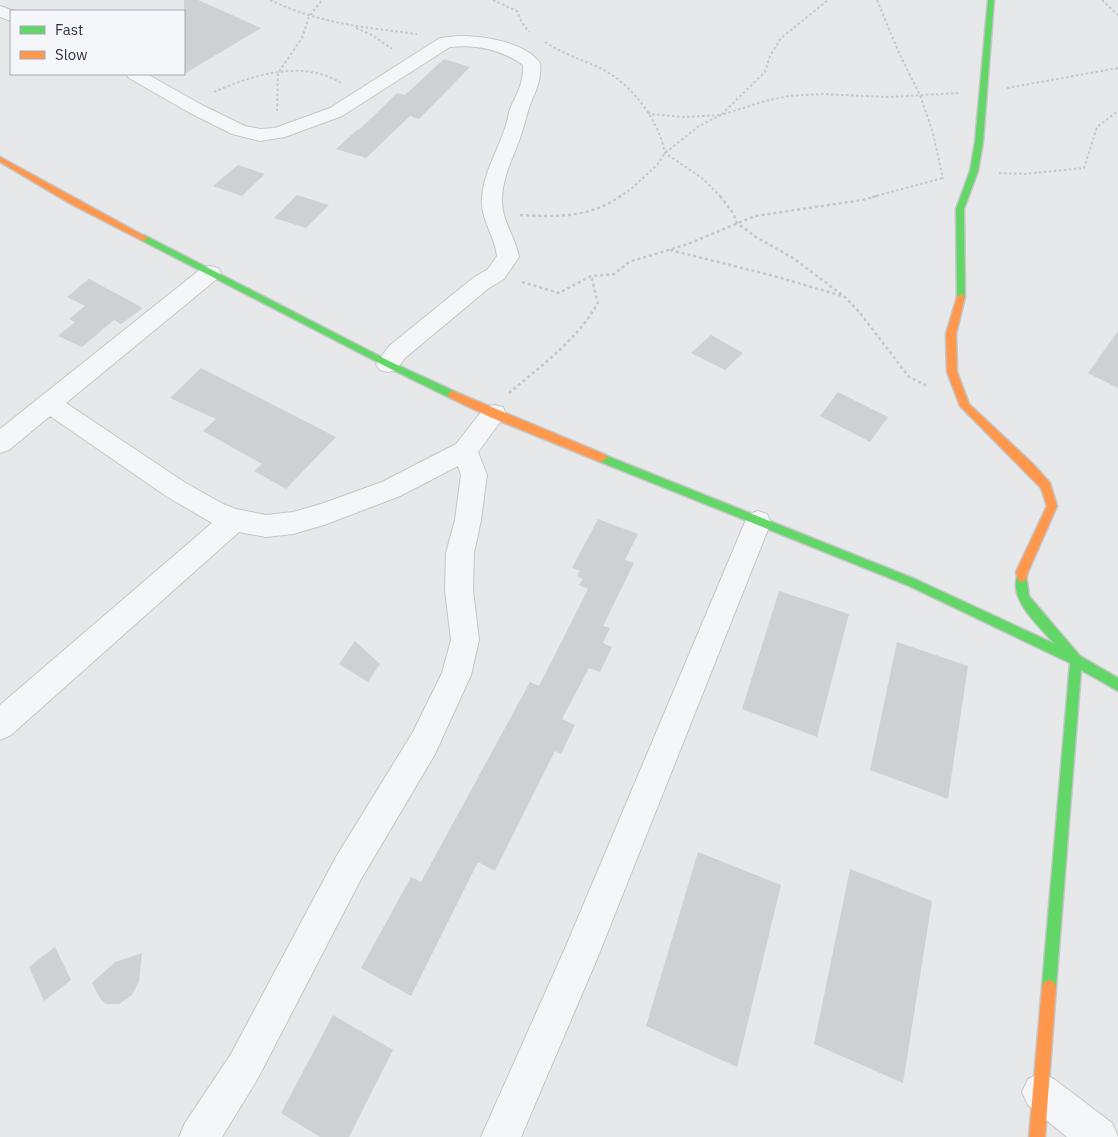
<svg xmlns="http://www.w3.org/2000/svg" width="1118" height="1137" viewBox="0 0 1118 1137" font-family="'IBM Plex Sans',sans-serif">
  <rect width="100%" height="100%" fill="#e6e8ea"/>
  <path fill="#ced0d3" d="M184,0H198L261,28L184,74Z
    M444,59L470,67L419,119L410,116L366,158L336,149L357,130H359L397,93L405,95Z
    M238,165L265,174L242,196L213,186Z
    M297,195L329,205L306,228L274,218Z
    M89,279L143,308L121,324L114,320L82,347L58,336L75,322L69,319L85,306L67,297Z
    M1118,331V388L1088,373Z
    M711,335L743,353L725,370L691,353Z
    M201,368L336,437L286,489L254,471L262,464L203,431L216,419L170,398Z
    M838,392L888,417L870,442L820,416Z
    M598,519L638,534L625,560L634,563L603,626L610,628L603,643L612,647L600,672L589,668L562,719L575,725L561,754L555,751L495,871L478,862L411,996L361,968L411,877L421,882L530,682L539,686L588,589L579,585L583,579L577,576L580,571L572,568Z
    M779,591L849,614L817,737L742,709Z
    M355,641L380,664L368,682L339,664Z
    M897,642L968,666L948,799L870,770Z
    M698,852L781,885L737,1067L646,1026Z
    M850,869L932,901L903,1083L814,1044Z
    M55,947L71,980L44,1001L29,967Z
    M142,953L139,981L132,995L119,1004H106L101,1000L92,983L115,962Z
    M333,1015L393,1050L349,1137H320L281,1113Z"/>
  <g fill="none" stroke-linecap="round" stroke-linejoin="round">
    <defs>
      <path id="street" d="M0,6L14,11H11V21L0,17Z
        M458,36C482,36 524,41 540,63C542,84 534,92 528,111C526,117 525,123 523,129C516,153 503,173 502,198C501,220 515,236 519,257L504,279L489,288L405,358L396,370L388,372L380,370L376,364L389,346L473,278L488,269L497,256C495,236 480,219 482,197C484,173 496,154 504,131C507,124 508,116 510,109C517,93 524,82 523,65C500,49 477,44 450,47L342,116L285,137L260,141L232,134L190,113L129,78L126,74H147L202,105L245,126L260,129L275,128L330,108L440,38Z
        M210,266L218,268L221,273L218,278L66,403L184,482L223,504L236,509L266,515L293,512L321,504L382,482L456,444L485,407L494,405L503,407L506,414L478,452L487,475L481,520L474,553L473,590L479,640L471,675L435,754L360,881L257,1080L222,1137H179L185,1123L231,1054L336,857L413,732L442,673L451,640L445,590L446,553L455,520L461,475L458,466L400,496L324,525L293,534L266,537L239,532L11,735L0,740V705L212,523L166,496L50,416L9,450L0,453V429L202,268Z
        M758,511L767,514L771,522L597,959L521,1137H481L566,946L745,522L749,514Z
        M1041,1073L1054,1079L1112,1123L1118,1137H1067L1028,1105L1022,1092L1028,1079Z"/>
      <path id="fast" d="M988,0H994L983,142L978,171L964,209L965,297L961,300L957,297L956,209L970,171L975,142Z
        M144,235L391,362L456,392L458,395L456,398H450L385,366L141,240L140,238Z
        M602,454L915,579L1055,644C1040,627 1007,599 1018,574L1022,572L1026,574L1029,596L1080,656L1118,678V691L1081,670L1056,987L1054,992L1049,994L1044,992L1042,987L1070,663L907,585L598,461L597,458L598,455Z"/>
      <path id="slow" d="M0,157L148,238L144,241L141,240L71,204L0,162Z
        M961,294L965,297L956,334L957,372L969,404L1034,465L1050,483L1057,506L1028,572L1026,580L1022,582L1018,580L1016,572L1047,506L1041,488L960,406L947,372L946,334L957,297Z
        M453,391L606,455L607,458L602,462L598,461L490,417L450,398L448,395L450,392Z
        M1049,980L1054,982L1056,987L1045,1137H1029L1042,987L1044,982Z"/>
    </defs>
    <use href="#street" stroke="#c4c6c8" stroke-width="2"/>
    <use href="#fast" stroke="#c4c6c8" stroke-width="3"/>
    <use href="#slow" stroke="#c4c6c8" stroke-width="3"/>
    <path stroke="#c5c6ca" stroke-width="2" stroke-dasharray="2.5 2.5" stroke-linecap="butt" d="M270,0C321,24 363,27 417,34
      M493,0L517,11L522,23L529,32
      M877,0L899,53L920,95L933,133L943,179
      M1102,0L1118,15
      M356,28L372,35L392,49
      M545,42C561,53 580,59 598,67C630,82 658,118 665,153L702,178L721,197
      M1007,88L1118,68
      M214,92C252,75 303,59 341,83
      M277,111L278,73L302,38L309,17L322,0
      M648,112L650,114L684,117L721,115L765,72L770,56L781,38L828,0
      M999,173L1025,174L1084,168L1097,127L1118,111
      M619,197L631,189L657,165L665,153L699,126L721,115L765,101L789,96L821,94L888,97L959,93
      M872,197L943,178"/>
    <path stroke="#c5c6ca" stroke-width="2.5" stroke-dasharray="3 3" stroke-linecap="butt" d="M720,196L733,213L737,223L756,237L793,258L845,297L860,313L909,377L927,386
      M520,215C558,217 588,218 621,196
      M670,250L774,276L842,296
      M522,282L559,293L591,276L614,274L629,262L688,244L755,216L862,200L877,196
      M509,393C541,366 577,340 598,303L591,276"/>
    <use href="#street" fill="#f5f6f7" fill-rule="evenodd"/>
    <use href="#fast" fill="#63d668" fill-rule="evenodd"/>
    <use href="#slow" fill="#ff974d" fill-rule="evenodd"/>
  </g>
  <rect x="10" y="10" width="175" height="65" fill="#f4f6f9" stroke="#a4a8b1"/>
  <rect x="20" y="26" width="25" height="8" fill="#63d668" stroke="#a4a8b1"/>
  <text x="55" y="35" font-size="15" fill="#2b3445">Fast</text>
  <rect x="20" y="51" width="25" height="8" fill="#ff974d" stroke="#a4a8b1"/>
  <text x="55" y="60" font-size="15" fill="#2b3445">Slow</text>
</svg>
